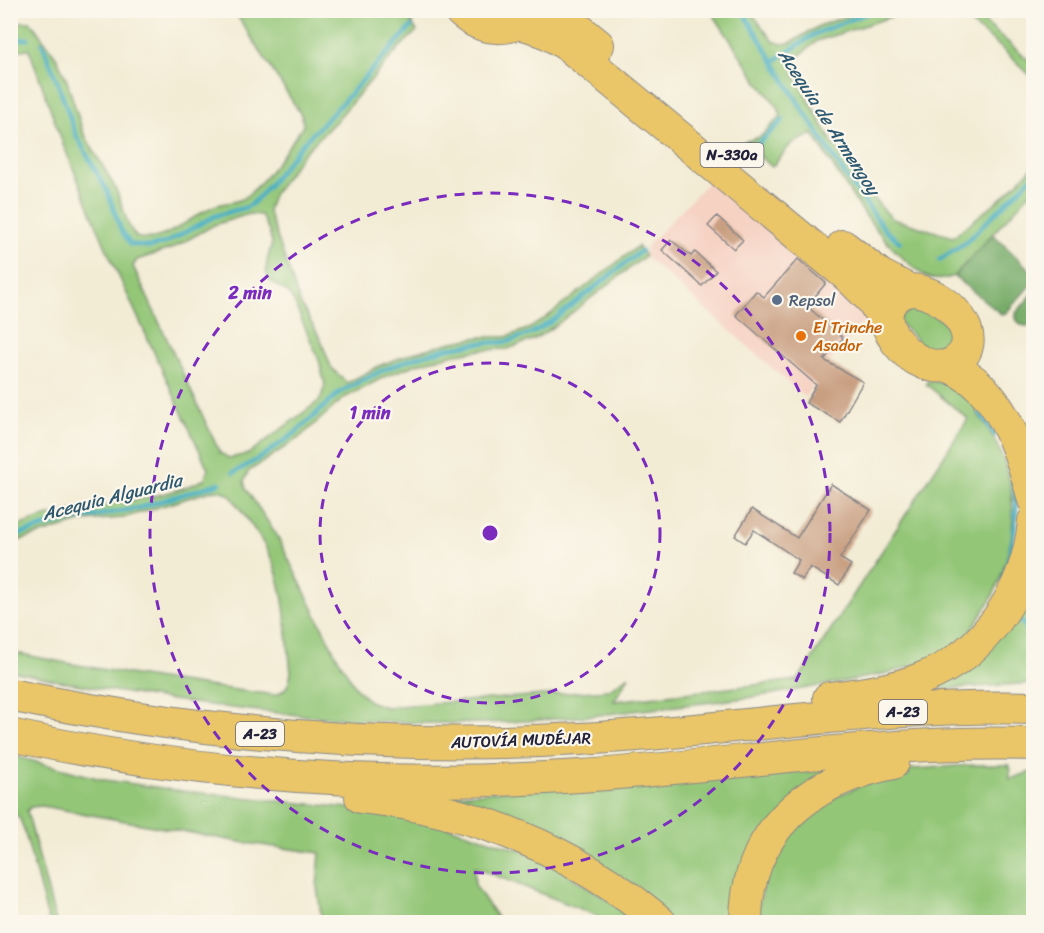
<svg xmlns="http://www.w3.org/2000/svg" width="1044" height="933" viewBox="0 0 1044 933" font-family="Sriracha,sans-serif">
  <rect width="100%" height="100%" fill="#fbf7ec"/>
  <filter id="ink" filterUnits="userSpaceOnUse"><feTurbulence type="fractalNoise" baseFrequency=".0167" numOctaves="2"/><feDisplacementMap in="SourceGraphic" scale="12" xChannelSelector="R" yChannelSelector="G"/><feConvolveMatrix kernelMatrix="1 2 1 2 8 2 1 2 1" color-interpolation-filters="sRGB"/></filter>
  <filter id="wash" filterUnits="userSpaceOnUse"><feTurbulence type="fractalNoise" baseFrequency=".008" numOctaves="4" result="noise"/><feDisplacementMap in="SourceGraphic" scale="24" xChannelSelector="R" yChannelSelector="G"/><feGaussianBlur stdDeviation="1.35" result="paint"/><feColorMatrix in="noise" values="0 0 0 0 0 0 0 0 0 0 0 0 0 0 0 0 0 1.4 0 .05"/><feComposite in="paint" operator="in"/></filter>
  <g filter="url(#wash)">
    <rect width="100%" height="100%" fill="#f3ecd5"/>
    <path fill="#f6d2c3" d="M708,182L846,286L867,319L828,363L805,397L645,256L646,247Z"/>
    <path fill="#93c677" stroke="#5a7459" stroke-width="1.5" fill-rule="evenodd" d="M234,11H421L411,22L417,31L399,48L335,122L302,155L273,195L268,210L300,303L320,338L331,367L347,383L381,365L413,353L448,343L480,337H506L530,328L548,316L638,246L645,256L555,326L535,339L508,349L481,350L451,355L417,364L386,376L344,398L299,438L248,472L244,481L246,489L276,534L336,655L356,688L369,701L385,707L608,690L629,676L614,701L798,680L968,419L926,384L928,380L957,386L981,407L976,412C1011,454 1021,509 1006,561C997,590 991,602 974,626C970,631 967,637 963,641C924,669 876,676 830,684C802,689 774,694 746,698C667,707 588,718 508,722C435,726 361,721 288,714C195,705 103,691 11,671V652C98,670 186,684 275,695C287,690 289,685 291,672C287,641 286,600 276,571C268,544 246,519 231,496L223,491L214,490L123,518L83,521L11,543V528C27,523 43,517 60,513C108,502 160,501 205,479L208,469L109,255L63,144L29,49L11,51V27L16,22H31L56,57L66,78L83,132L116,189L129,226L136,237C165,246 191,214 217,205C227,202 239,203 248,195C269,177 286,149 303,126L302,116ZM249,214L261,215L269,231L272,243L267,261L266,271L269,280L288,293L294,302L319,360L325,385L320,400L248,454L229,458L220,453L133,266L137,260L173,248L214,225Z
      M711,11H750L773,41L782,44L790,43L819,26L860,11H909L817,41L799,56L793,64V72L834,145L881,207L893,219L953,237L1006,194L1033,167V190L954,276C946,279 935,281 927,277C922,275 917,269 912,266C870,232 842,179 813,134L791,144L772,167L743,142L760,137L781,116L778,107L758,82Z
      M955,11H972L1033,64V78L999,46Z
      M911,302H915L952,328V349L931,354L898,321Z
      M1031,578L1033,683L913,691Z
      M10,755L105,780L183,791L408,814L539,856L643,922H605L593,914L474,867L475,885L500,922H322L317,887L320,853L246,843L42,806L31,807L27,811L56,922H49L24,830L20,819L11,809Z
      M846,765L820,778L737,922H672L425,797Z
      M972,765H1010V779L1033,771V922H754L773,852L814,806L887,774L914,769Z"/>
    <path fill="#76ab68" stroke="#4c6652" stroke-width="1.5" d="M993,234L1033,273V282L1006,313L1001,314L954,276Z
      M1033,293V327L1021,325L1016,319V313Z"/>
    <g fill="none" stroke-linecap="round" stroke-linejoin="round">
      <path stroke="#41acc0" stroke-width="4.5" d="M742,10L801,107L848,179L885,230L900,242
        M10,39H28
        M42,43L57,81L76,135L108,193L121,230L130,244L150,247L165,243L215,216L247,207L253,203L264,191L303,143L331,115L411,27
        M774,61L815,34L875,10
        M756,146L783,120
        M939,260L965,243L1034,175
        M980,412L995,435
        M233,473L260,458L295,433L340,392L383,370L414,358L449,348L480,343L507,342L532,333L552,321L641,251
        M10,537L61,522L138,508L220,483
        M1003,580C1012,548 1021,515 1013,482
        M1013,617L1024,624L1026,627L1031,678"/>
    </g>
    <g id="blocks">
      <path fill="#c99f81" d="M717,216L743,240L734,249L708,226Z
        M671,240L691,256L695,252L716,271L702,286L662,250Z
        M798,259L826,283L807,306L843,338L824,360L863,382L840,422L806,403L816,385L736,315L756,291L764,297Z
        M831,484L871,510L840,558L851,565L839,585L810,567L802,580L791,573L799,560L754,530L745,543L735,536L752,509L797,538Z"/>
    </g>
  </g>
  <g filter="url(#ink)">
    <use href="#blocks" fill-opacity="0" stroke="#8a8788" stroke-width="1.5"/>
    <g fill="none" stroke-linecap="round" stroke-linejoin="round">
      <defs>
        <path id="highway" d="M459,10C482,32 512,33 536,12
          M561,10L571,23L598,45
          M520,23C540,28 553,35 570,47L850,278L872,300L887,324
          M843,246L880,275L909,290
          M909,290C945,289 992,340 953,363C918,383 852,310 909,290Z
          M948,365C958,371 968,376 976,383C1008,411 1023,459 1034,500
          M10,695C198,734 388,750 580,739C731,731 882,704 1034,708
          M829,698C861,694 894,690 923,678C987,653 1028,588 1034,521
          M10,735C198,776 389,789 580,776C731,766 882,739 1034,744
          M361,797C472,809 575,850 660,922
          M746,922C746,830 809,780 893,763"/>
      </defs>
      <use href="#highway" stroke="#8a8788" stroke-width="34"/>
      <use href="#highway" stroke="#eac669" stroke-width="32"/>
    </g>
  </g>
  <g fill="none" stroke="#7b2cbf" stroke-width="3" stroke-dasharray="10 8">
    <circle cx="490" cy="533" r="170"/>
    <circle cx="490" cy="533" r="340"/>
  </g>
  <circle fill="#5c6f8a" stroke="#fbf7ec" stroke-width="2" cx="777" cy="300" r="6"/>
  <circle fill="#e8710a" stroke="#fbf7ec" stroke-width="2" cx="801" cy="336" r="6"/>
  <g text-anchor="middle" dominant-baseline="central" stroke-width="4.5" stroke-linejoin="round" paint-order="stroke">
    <g fill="#fbf7ec" stroke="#636270" stroke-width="1.5">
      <rect x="700.5" y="143" width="63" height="24" rx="4.5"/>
      <rect x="879" y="700" width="48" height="24" rx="4.5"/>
      <rect x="236" y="722" width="48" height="24" rx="4.5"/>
    </g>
    <g font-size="15" font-weight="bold" fill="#22223b">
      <text x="732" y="155">N-330a</text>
      <text x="903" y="712">A-23</text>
      <text x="260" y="734">A-23</text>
    </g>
    <g font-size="16" fill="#4e5e75" stroke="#fbf7ec" text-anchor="start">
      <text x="789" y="300">Repsol</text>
    </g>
    <g font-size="16" fill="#c56008" stroke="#fbf7ec" text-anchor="start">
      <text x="813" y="327">El Trinche<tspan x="813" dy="18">Asador</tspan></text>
    </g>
    <g font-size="16" fill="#22223b" stroke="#fbf7ec">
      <text transform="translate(521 740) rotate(-2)">AUTOVÍA MUDÉJAR</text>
    </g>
    <g font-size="18" font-style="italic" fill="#2e5970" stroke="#fbf7ec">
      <text transform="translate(829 122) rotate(57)">Acequia de Armengoy</text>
      <text transform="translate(112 497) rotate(-14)">Acequia Alguardia</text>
    </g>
  </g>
  <circle cx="490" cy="533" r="9" fill="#7b2cbf" stroke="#fbf7ec" stroke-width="3"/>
  <g font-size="18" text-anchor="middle" font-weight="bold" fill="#7b2cbf" stroke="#fbf7ec" stroke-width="4.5" stroke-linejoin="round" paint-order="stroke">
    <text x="250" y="299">2 min</text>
    <text x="370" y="419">1 min</text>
  </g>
  <rect width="1044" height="933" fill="none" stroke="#fbf7ec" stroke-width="36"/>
</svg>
